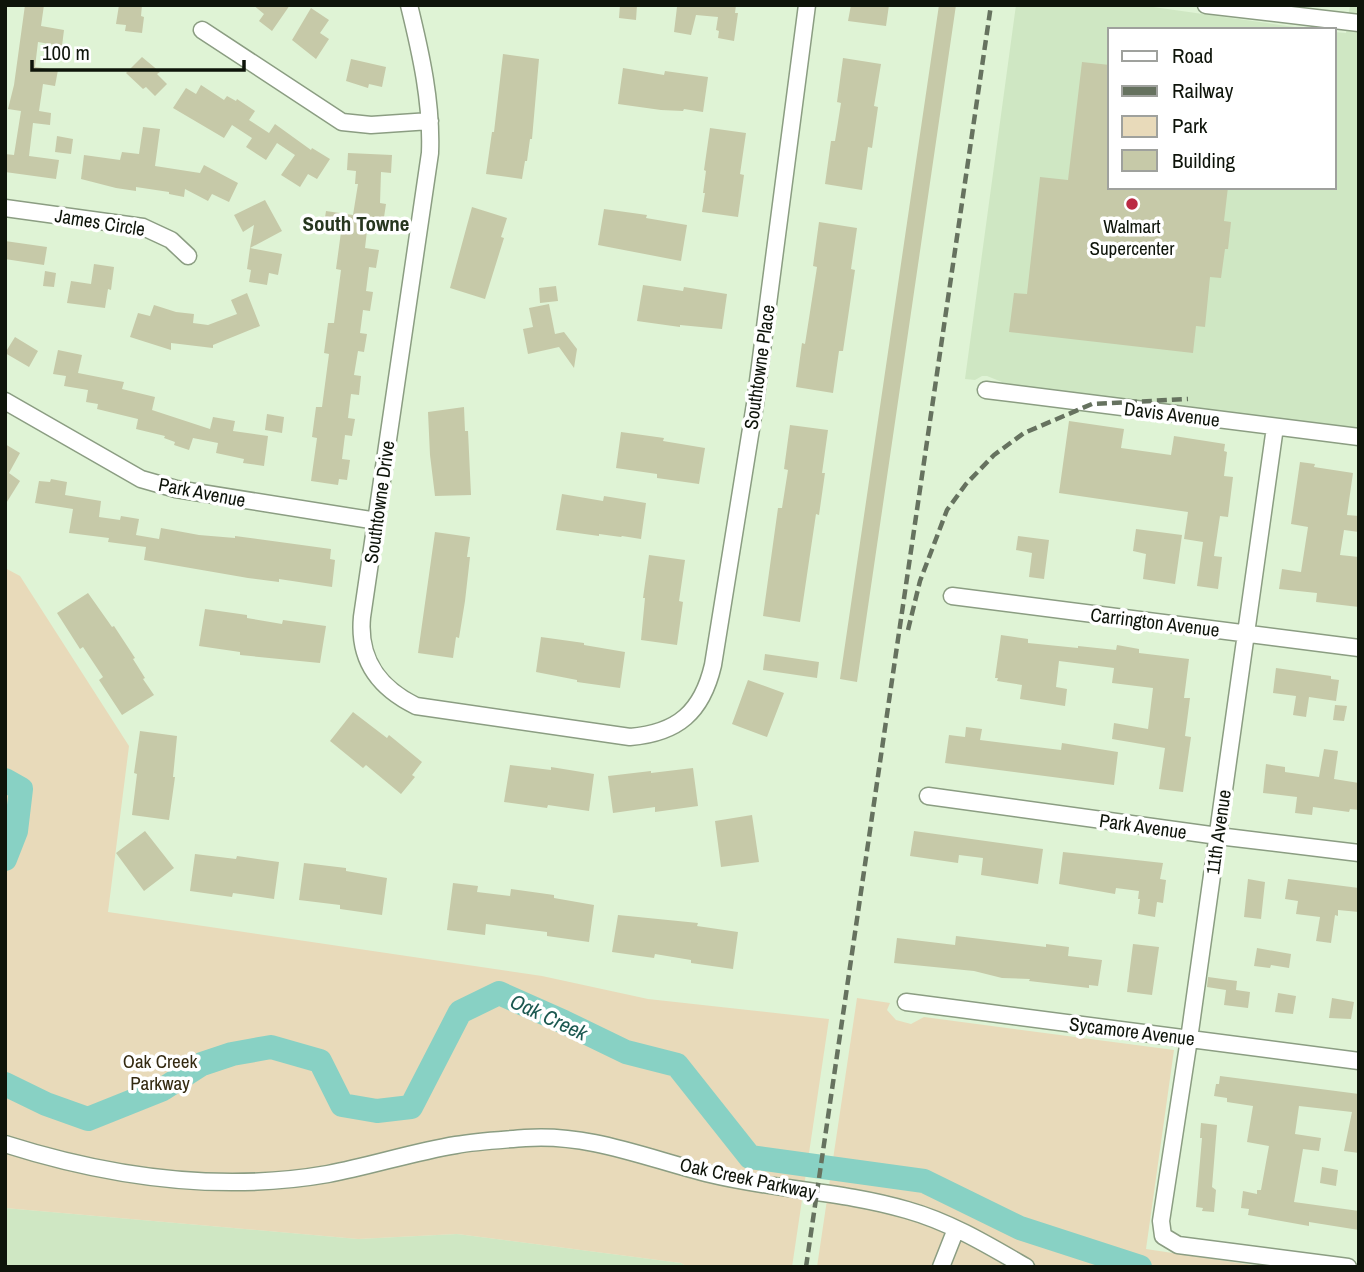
<svg xmlns="http://www.w3.org/2000/svg" width="1364" height="1272" viewBox="0 0 1364 1272" font-family="'Archivo Narrow',sans-serif">
  <rect width="100%" height="100%" fill="#dff3d5"/>
  <path fill="#cfe7c3" d="M1016,5H1139L1316,30H1110V187H1334V32L1346,33L1350,5H1359V428L1015,385L1002,382L987,376H982L975,380L965,379Z
    M5,1208L358,1239L457,1234L681,1263L688,1267H5Z"/>
  <path fill="#e8daba" d="M5,568L20,576L129,746L108,912L542,976L648,999L829,1019L792,1267H688L681,1263L457,1234L358,1239L5,1208Z
    M857,998L890,1003L887,1010L896,1020L911,1024L924,1017L1174,1050L1146,1249L1266,1267H817Z"/>
  <g fill="none" stroke-linecap="round" stroke-linejoin="round">
    <path stroke="#88d1c4" stroke-width="24" d="M5,780L21,789L16,831L5,859
      M5,1084L46,1104L88,1119L163,1089L202,1064L232,1054L271,1047L320,1061L342,1105L377,1111L411,1107L460,1012L499,993L564,1022L626,1052L677,1065L750,1157L924,1181L1020,1228L1140,1267"/>
  </g>
  <path fill="#c6c9a8" d="M25,5H44L41,26L64,30L62,46L38,42L35,67L58,70L55,86L43,84L39,111L51,113L50,125L33,123L29,156L59,160L56,179L5,172V154L14,155L21,111L8,109L14,85Z
    M119,5H142L141,16L144,17L142,33L125,31L126,25L116,24Z
    M253,5H290L272,31L259,21L264,14Z
    M620,5H637L636,20L619,18Z
    M680,5H736L735,13H738L734,41L718,38L719,31L716,30L718,17L696,15L691,35L674,32L677,7Z
    M851,5H889L886,26L848,21Z
    M939,5H956L857,682L840,679Z
    M311,8L329,20L320,33L329,39L316,59L292,40Z
    M503,54L539,59L532,139H530L527,161H525L522,179L486,174L492,132H494Z
    M142,57L160,72L157,74L167,84L155,96L146,87L143,89L126,73Z
    M843,58L881,64L874,106L878,107L872,148L868,147L862,190L825,184L831,141H835L841,103L837,102Z
    M351,59L386,67L382,87L369,84L368,88L346,81Z
    M1082,62L1110,65V187H1228L1224,221L1231,222L1228,249H1225L1221,278L1210,277L1205,327L1196,326L1193,353L1009,332L1014,293L1027,294L1040,177L1068,180Z
    M623,68L664,75L665,71L708,77L703,112L684,109L683,111L661,110L618,104Z
    M201,85L224,100L227,96L236,101L237,99L255,111L249,120L269,133L275,124L311,150L312,148L330,159L317,179L308,174L300,187L281,175L295,155L277,143L266,160L246,147L252,138L232,125L224,138L173,108L186,88L196,94Z
    M143,127L160,129L155,166L200,173L204,165L238,183L229,202L212,194L208,201L185,189L184,197L169,194V192L136,187V191L116,188L81,179L84,155L120,160L122,152L139,154Z
    M710,128L746,133L740,174L744,175L738,217L702,212L705,193H703L706,171L704,170Z
    M57,136L73,139L71,154L55,152Z
    M348,153L392,155L391,173L381,172L380,203L386,204L383,224L368,222L365,248L379,250L376,268L369,267L366,291L373,292L370,311L363,310L360,333L367,334L364,352L358,351L354,375L361,376L359,395L351,394L348,418L355,419L352,436L345,435L342,459L350,460L347,480L339,479L338,485L311,481L317,438L312,437L316,407H322L329,354L324,353L328,323H334L341,270L336,269L341,232L323,230L326,211L353,215L358,184H355L356,171L347,170Z
    M265,200L282,231L250,248L254,225L243,232L234,215Z
    M472,207L507,218L501,237L504,238L485,299L450,288Z
    M604,209L647,215L646,218L687,225L681,261L598,245Z
    M819,222L857,228L851,269L855,270L843,351H839L833,393L796,387L802,343L805,344L817,267L813,266Z
    M5,241L47,247L44,265L5,259Z
    M250,248L282,254L278,275L269,273L267,285L249,282L251,270L247,269Z
    M94,264L114,267L111,290L108,289L105,308L67,303L71,281L91,284Z
    M45,271L56,273L54,287L43,286Z
    M643,285L683,291L684,287L727,294L722,329L680,325V327L637,321Z
    M556,286L558,301L540,303L539,288Z
    M247,293L260,326L213,345V348L171,343V350L130,337L138,313L150,316L154,305L176,312L194,314L193,323L208,325L237,314L231,300Z
    M549,304L555,334L564,332L577,349L574,368L559,347L528,354L523,329L533,327L529,308Z
    M15,337L38,351L29,367L5,353Z
    M58,350L82,355L78,373L124,382L122,389L155,397L152,410L210,429L213,417L235,421L233,431L268,436L264,466L243,463L244,459L216,453L218,443L193,438L189,450L174,445L175,442L164,438L165,436L136,429L138,419L97,409L98,404L86,402L88,390L64,386L66,376L53,374Z
    M464,407L465,431H468L471,495L435,496L430,455L428,412Z
    M267,414L284,417L282,433L265,430Z
    M1069,421L1124,429L1121,448L1171,455L1174,436L1225,444L1224,451L1227,452L1224,476L1233,477L1228,517L1220,516L1214,556L1222,557L1218,589L1197,586L1203,542L1184,539L1188,512L1059,493Z
    M790,425L828,430L822,473H825L819,515L816,514L800,622L763,616L778,508H782L788,470L784,469Z
    M621,432L664,438L663,441L705,448L699,484L657,478V474L616,468Z
    M5,444L20,453L9,473L20,481L5,505Z
    M1300,462L1315,464L1314,467L1353,473L1347,515L1359,516V532L1344,530L1340,555L1359,557V607L1316,602L1317,593L1279,589L1282,569L1301,572L1308,527L1291,524Z
    M51,479L67,482L65,495L101,501L99,517L120,520L121,516L139,519L136,535L159,539L161,528L199,535L235,538V536L331,549L330,559L335,560L332,587L279,579V582L248,578L144,560L146,547L108,542L109,538L69,533L73,509L35,503L39,481L50,482Z
    M562,494L603,501L604,496L646,503L641,539L622,536L621,537L599,534V536L556,530Z
    M1136,529L1182,535L1175,584L1143,579L1146,554L1133,551Z
    M435,532L470,537L467,557H470L465,601L459,638L456,637L453,658L418,653Z
    M1018,536L1049,540L1044,579L1029,577L1032,553L1016,550Z
    M649,555L685,560L679,601L683,602L677,645L641,640L645,598H643Z
    M88,593L112,627L114,626L135,658L133,659L145,678L143,679L154,695L122,715L99,680L103,677L83,647L80,649L57,613Z
    M205,609L247,615V618L282,624L283,620L326,626L320,663L240,655V652L199,646Z
    M1001,635L1028,639V643L1078,648V646L1116,650L1117,645L1139,649V653L1189,659L1184,698H1190L1185,736L1191,737L1183,792L1159,789L1165,748L1112,739L1114,723L1148,729L1153,688L1112,683L1114,668L1059,661L1056,687L1067,689L1065,706L1020,699L1022,685L997,681L998,678H995Z
    M541,637L584,643V645L625,652L620,688L577,682V680L536,672Z
    M765,654L819,662L817,678L763,670Z
    M1276,668L1331,676V679L1339,680L1336,701L1309,697L1306,717L1293,715L1296,696L1273,693Z
    M748,680L784,693L767,737L732,724Z
    M1335,705L1347,706L1344,721L1333,720Z
    M353,712L387,738L389,735L422,762L412,775L415,777L401,794L366,765L363,768L330,741Z
    M966,727L982,729L980,740L1061,750L1062,743L1118,752L1114,785L945,763L949,735L965,737Z
    M140,731L177,736L173,777H175L169,820L132,815L137,774L134,773Z
    M1324,749L1338,751L1334,779L1359,783V810L1350,809L1349,812L1313,807L1312,815L1295,813L1297,797L1263,793L1266,764L1285,767V772L1319,777Z
    M510,765L551,770V767L594,774L589,811L548,805L547,808L504,802Z
    M693,768L698,806L655,812V807L613,813L608,776L651,771V773Z
    M752,815L759,862L721,867L715,821Z
    M145,831L174,868L144,891L116,853Z
    M914,831L1043,849L1038,884L981,875L983,858L959,855L958,863L910,856Z
    M1063,852L1163,863L1160,879L1166,880L1163,903L1157,902L1155,917L1138,914L1140,899H1138L1139,891L1116,888L1115,894L1059,884Z
    M195,854L236,859L237,856L279,862L274,899L233,893L232,897L190,891Z
    M304,863L346,868V871L387,878L382,915L340,909V905L299,900Z
    M1248,879L1265,882L1261,919L1244,917Z
    M1288,879L1359,888V912L1338,910V916L1335,915L1331,943L1316,941L1320,917L1296,914L1298,901L1285,899Z
    M453,883L478,886L477,892L510,896L511,889L554,895V898L594,905L589,942L547,936V932L486,924L485,935L447,930Z
    M618,915L698,923L697,926L738,932L733,969L691,963V960L655,954L654,958L612,952Z
    M956,936L1046,947V944L1069,947L1068,956L1102,960L1098,986L1089,985V988L1029,981L1030,979L1002,978L974,971L894,963L897,938L955,945Z
    M1133,944L1159,947L1152,995L1127,992Z
    M1257,948L1291,954L1289,968L1271,965L1270,968L1254,966Z
    M1208,977L1237,981L1236,990L1250,992L1248,1008L1224,1005L1226,990L1207,987Z
    M1278,993L1296,996L1293,1014L1275,1012Z
    M1332,998L1354,1002L1351,1019L1329,1018Z
    M1220,1076L1359,1094V1153L1344,1151L1352,1112L1299,1106L1295,1134L1321,1138L1319,1151L1303,1149L1294,1202L1359,1211V1230L1309,1222V1226L1248,1215L1249,1209L1241,1208L1243,1191L1257,1194V1190H1261L1269,1146L1247,1142L1253,1106L1227,1102V1098L1214,1096L1216,1084H1219Z
    M1201,1123L1217,1125L1212,1187L1216,1190L1214,1212L1202,1211L1203,1208L1196,1207L1202,1138H1200Z
    M1322,1167L1338,1170L1336,1186L1320,1183Z"/>
  <g fill="none" stroke-linecap="round" stroke-linejoin="round">
    <defs>
      <path id="street" d="M409,5C421,54 432,103 430,153L362,617C358,660 379,688 416,706L630,737C678,733 702,712 713,665L755,404L807,5
        M1206,5L1359,23
        M202,30L342,122L371,125L430,121
        M5,208L143,227L171,240L188,256
        M986,390L1359,437
        M5,401L141,479L176,489L377,521
        M1275,427L1189,1039L1161,1221L1163,1236L1178,1245L1348,1267
        M952,596L1359,648
        M928,796L1218,836L1359,853
        M906,1002L1359,1061
        M5,1144C109,1177 219,1193 328,1174C371,1166 413,1152 456,1145C478,1141 502,1140 525,1138C589,1133 649,1159 710,1174C775,1190 843,1191 907,1210C950,1222 988,1245 1026,1267
        M941,1267L956,1229"/>
    </defs>
    <use href="#street" stroke="#8b9d82" stroke-width="19"/>
    <use href="#street" stroke="#fff" stroke-width="16"/>
    <path stroke="#66725f" stroke-width="4.5" stroke-dasharray="10 5" stroke-linecap="butt" d="M908,630L920,581L947,510L966,484L994,455L1024,433L1092,404L1188,399
      M806,1267L991,5"/>
  </g>
  <circle fill="#bb2a43" stroke="#fff" stroke-width="2.5" cx="1132" cy="204" r="7"/>
  <g text-anchor="middle" dominant-baseline="central" stroke-width="7" stroke-linejoin="round" paint-order="stroke">
    <g font-size="19" fill="#0e140a" stroke="#fff">
      <text transform="translate(100 222) rotate(9)">James Circle</text>
      <text transform="translate(759 367) rotate(-82)">Southtowne Place</text>
      <text transform="translate(1172 414) rotate(7)">Davis Avenue</text>
      <text transform="translate(202 492) rotate(11)">Park Avenue</text>
      <text transform="translate(379 502) rotate(-82)">Southtowne Drive</text>
      <text transform="translate(1155 622) rotate(7)">Carrington Avenue</text>
      <text transform="translate(1143 826) rotate(8)">Park Avenue</text>
      <text transform="translate(1218 832) rotate(-82)">11th Avenue</text>
      <text transform="translate(1132 1031) rotate(7)">Sycamore Avenue</text>
      <text transform="translate(748 1178) rotate(12)">Oak Creek Parkway</text>
    </g>
    <g font-size="19" fill="#0e140a" stroke="#fff">
      <text x="1132" y="226">Walmart<tspan x="1132" dy="22">Supercenter</tspan></text>
    </g>
    <g font-size="19" fill="#332910" stroke="#fff">
      <text x="160" y="1061">Oak Creek<tspan x="160" dy="22">Parkway</tspan></text>
    </g>
    <g font-size="21" font-weight="bold" fill="#27361f" stroke="#fff">
      <text x="356" y="223">South Towne</text>
    </g>
    <g font-size="21" font-style="italic" fill="#1b5850" stroke="#fff">
      <text transform="translate(549 1017) rotate(25)">Oak Creek</text>
    </g>
  </g>
  <rect width="1364" height="1272" fill="none" stroke="#0e140a" stroke-width="14"/>
  <rect x="1108" y="28" width="228" height="161" fill="#ffffff" stroke="#9fa19d" stroke-width="2"/>
  <rect x="1122" y="51" width="35" height="10" fill="#ffffff" stroke="#9fa19d" stroke-width="2"/>
  <text x="1172" y="63" font-size="21" fill="#0e140a">Road</text>
  <rect x="1122" y="86" width="35" height="10" fill="#66725f" stroke="#9fa19d" stroke-width="2"/>
  <text x="1172" y="98" font-size="21" fill="#0e140a">Railway</text>
  <rect x="1122" y="116" width="35" height="21" fill="#e8daba" stroke="#9fa19d" stroke-width="2"/>
  <text x="1172" y="133" font-size="21" fill="#0e140a">Park</text>
  <rect x="1122" y="150" width="35" height="21" fill="#c6c9a8" stroke="#9fa19d" stroke-width="2"/>
  <text x="1172" y="168" font-size="21" fill="#0e140a">Building</text>
  <path d="M32 60v10h212v-10" fill="none" stroke="#0e140a" stroke-width="3.5"/>
  <text x="42" y="60" font-size="21" fill="#0e140a" stroke="#ffffff" stroke-width="5" paint-order="stroke">100 m</text>
</svg>
